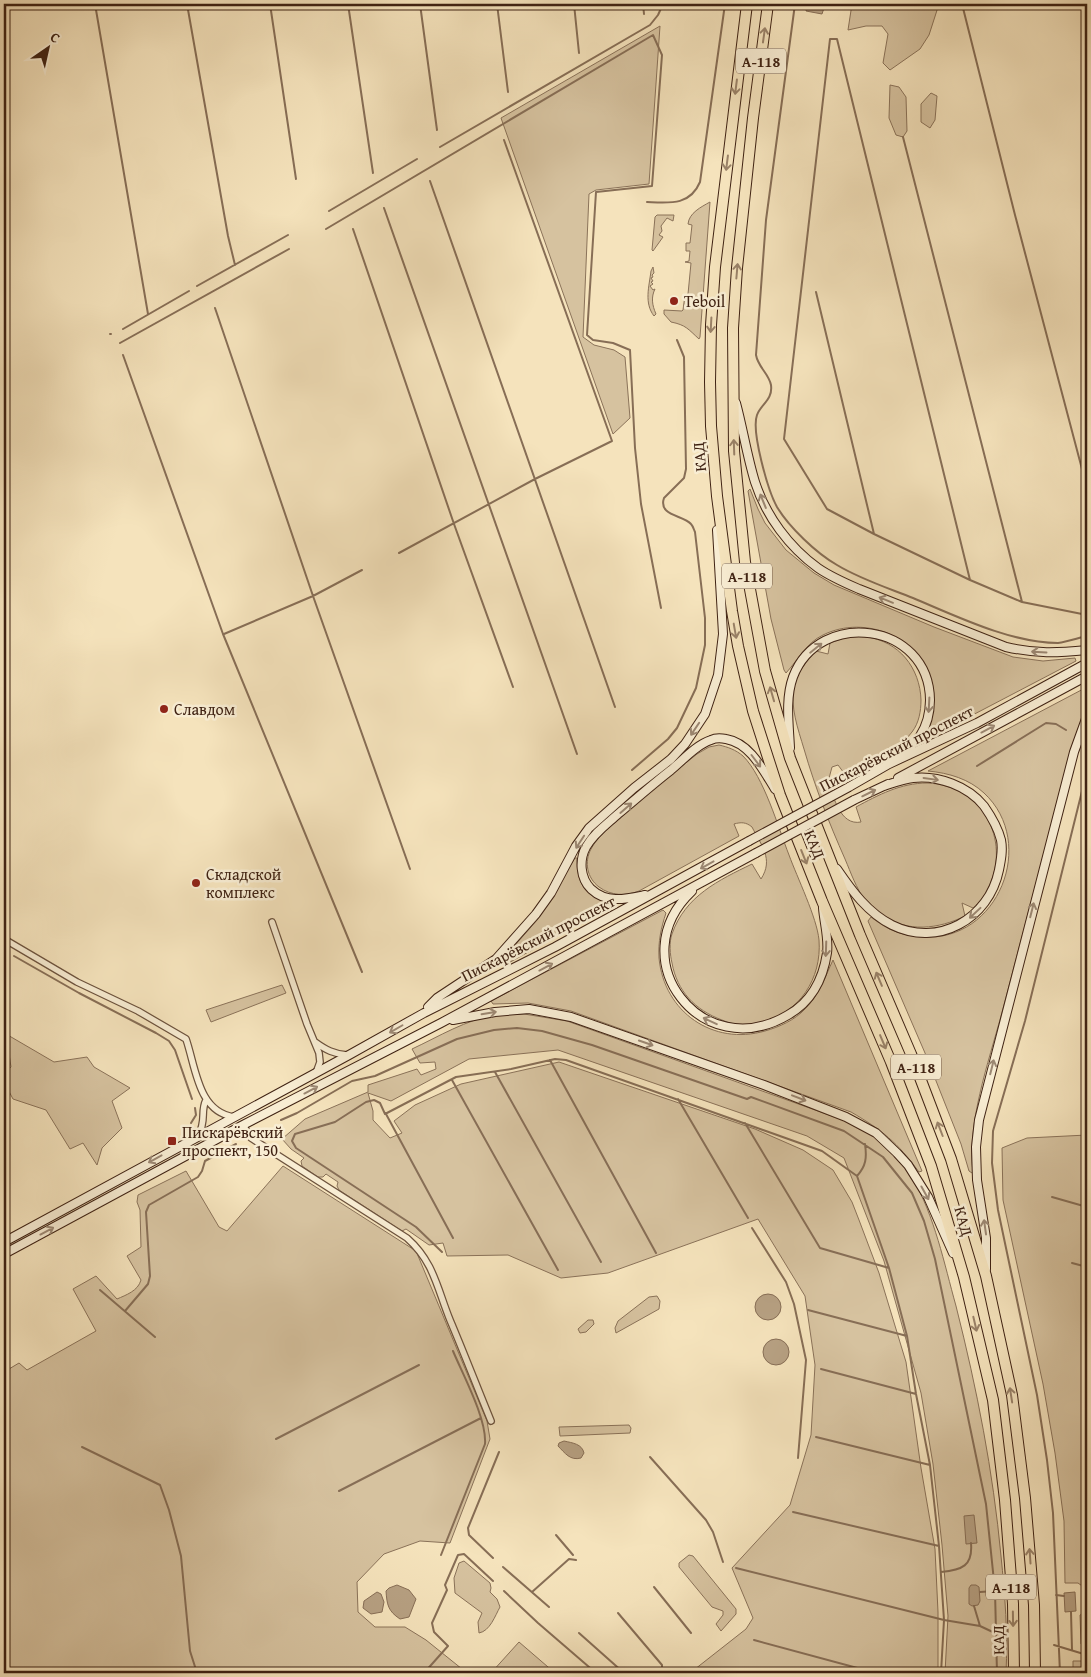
<svg xmlns="http://www.w3.org/2000/svg" width="1091" height="1677" viewBox="0 0 1091 1677" font-family="'Gentium Book Plus',serif">
  <rect width="100%" height="100%" fill="#f5e3bc"/>
  <filter id="stains"><feTurbulence type="fractalNoise" baseFrequency=".004" numOctaves="4"/><feColorMatrix values="0 0 0 0 .2 0 0 0 0 .09 0 0 0 0 .02 0 0 0 .5 -.17"/></filter>
  <radialGradient id="worn" r=".72"><stop offset=".6" stop-color="#630" stop-opacity="0"/><stop offset="1" stop-color="#630" stop-opacity=".3"/></radialGradient>
  <path fill="#d6c29f" stroke="#8a7259" d="M852,4H939L929,35L920,49L890,70L883,63L888,34L882,26H866L848,30Z
    M660,26L649,184L596,190L589,194L583,337L594,345L614,350L625,357L630,418L613,434L501,118Z
    M890,85L899,87L906,97L907,131L903,137L896,135L889,118Z
    M931,93L937,96L935,120L930,128L921,122V104Z
    M710,202L700,337L699,339C688,329 686,325 671,322L664,314V310L682,311L683,310L685,295L688,294L691,263L685,262L689,261L690,251H686V243H690L692,225L688,224C689,213 701,207 710,202Z
    M657,215H674L673,221L667,218L661,226L662,231L659,235L663,237L653,251L652,250L655,217Z
    M653,267L654,273L652,275L653,277L651,278L653,281L651,282L653,284L650,286L653,290L655,289C651,297 652,305 656,314L654,316C644,303 649,287 651,271Z
    M750,489L758,509L765,523L786,550L814,573L834,585L934,627L1013,657L1043,661L1075,658L1076,661L921,742L920,740C926,722 934,704 931,685C923,637 865,614 823,635C806,643 798,660 786,673L784,670L771,619L748,491Z
    M847,637C853,637 860,636 866,637C899,641 920,668 921,700C921,711 919,723 912,732C898,752 868,766 847,777L838,765L832,767L828,782C834,797 840,826 861,822L856,807C878,795 901,783 927,783C982,785 1011,839 989,887C986,895 979,902 973,908L962,903L965,916C939,929 907,933 882,915C876,911 869,906 865,900C856,888 851,873 845,859C829,823 815,787 804,749C798,729 790,707 794,686C797,672 807,661 816,651L828,654L830,643Z
    M1087,687V709L1083,717L1070,755C1047,842 1024,929 1001,1016C989,1060 966,1127 973,1172L972,1173L969,1171L961,1144L925,1053L868,921L871,917C887,930 903,936 923,937C998,942 1038,843 984,793C969,779 949,773 928,771Z
    M719,745C728,747 736,750 743,756C764,777 778,827 789,855C797,877 817,918 819,940C822,979 799,1013 762,1022C757,1023 752,1026 747,1026C739,1026 729,1023 722,1020C695,1010 677,991 672,963C670,955 669,942 672,934C685,896 719,880 752,864L761,879C774,859 761,845 752,827C746,822 741,822 734,824L739,836L639,891C626,896 611,896 599,887C587,878 584,862 591,849C597,838 607,829 617,821C642,797 670,776 697,754L709,747Z
    M575,858H577C577,883 584,896 609,903V907L505,965L502,963L503,959L538,919Z
    M663,910L666,913C661,928 658,942 659,958C664,1012 713,1046 765,1031C779,1027 795,1020 805,1009C819,995 825,977 833,960L922,1171L919,1172C897,1142 882,1130 851,1112L571,1011L528,1003L493,1004L491,1001Z
    M282,985L286,993L211,1022L206,1010Z
    M524,1014L567,1021L843,1120C853,1125 864,1129 873,1136C886,1145 904,1164 912,1177C935,1217 944,1263 956,1306C977,1389 993,1471 1001,1556C1005,1595 1008,1634 1006,1673H945L948,1616L942,1545L933,1464L921,1393L884,1261L844,1158L807,1136L558,1050L469,1059L391,1101L368,1093L373,1111V1120L390,1138L402,1133L394,1121L415,1105L461,1084L559,1062L755,1129L803,1150L833,1170L852,1202L859,1220L879,1273L906,1362L921,1468L935,1549L938,1612V1673H690L746,1629L753,1618L732,1568L790,1505L811,1435L815,1365L805,1296L758,1219L608,1273L561,1278L508,1255L447,1256L443,1243L429,1245L406,1229L402,1231L339,1190L337,1186L338,1182L326,1174L323,1177H318L302,1166L301,1161L304,1158L291,1149L282,1139L305,1119L368,1092V1085L417,1069L421,1075L436,1069L435,1062L420,1063L412,1049C438,1037 467,1019 496,1015C506,1014 515,1015 524,1014Z
    M6,1034L54,1062L87,1057L94,1067L130,1088L112,1101L122,1128L102,1148L97,1165L83,1143L70,1149L46,1110L13,1099L4,1082V1074L11,1067Z
    M1087,1135V1646L1081,1644L1080,1615L1086,1612L1085,1588L1078,1583H1065L1064,1521L1055,1453L1043,1384L1003,1200L1002,1148L1027,1138Z
    M283,1166L416,1251L487,1421L490,1439L450,1543L420,1541L384,1554L357,1582L358,1612L375,1627H405L426,1640L467,1673H4V1437L7,1417L4,1412V1372L19,1363L27,1370L96,1331L73,1289L96,1276L117,1299C126,1295 138,1291 141,1280L127,1256L141,1247L140,1210L137,1202L138,1195L186,1171L219,1227L227,1231Z
    M657,1296L660,1301L659,1309L616,1333L615,1328L618,1321L649,1297Z
    M588,1320H593L594,1324L586,1332L580,1333L578,1329Z
    M629,1425L631,1428L630,1433L560,1436L559,1427Z
    M689,1555L693,1556L736,1609V1614L721,1631L716,1624L723,1615V1611L712,1607L679,1567V1563Z
    M464,1561L490,1583L491,1588L490,1592L497,1599L500,1607C495,1616 490,1631 479,1633L478,1622L482,1613L455,1593L454,1578L459,1563Z
    M519,1642L555,1673H491Z
    M1073,1661H1087V1673H1073Z"/>
  <path fill="#b7a183" stroke="#876e56" d="M807,5L824,8L822,14L806,11Z
    M755 1307a13 13 0 1 1 26 0a13 13 0 1 1-26 0Z
    M763 1352a13 13 0 1 1 26 0a13 13 0 1 1-26 0Z
    M564,1441C573,1443 582,1444 584,1453L581,1458C570,1461 565,1453 558,1446L559,1443Z
    M974,1515L977,1543L966,1544L964,1516Z
    M397,1585L409,1590L416,1599L409,1617L400,1619C388,1611 387,1605 386,1591L389,1588Z
    M971,1585H976L979,1587L980,1601L978,1605L972,1606L969,1604V1588Z
    M377,1592L381,1594L384,1602L382,1612L371,1614L363,1608L364,1601Z
    M1075,1592L1076,1611L1065,1612L1064,1593Z"/>
  <g fill="none" stroke-linecap="round" stroke-linejoin="round">
    <path stroke="#876e56" stroke-width="2" d="M95,4L148,314
      M187,4L228,236L235,265
      M270,4L296,179
      M348,4L373,173
      M420,4L437,130
      M497,4L508,92
      M574,4L579,53
      M643,4L644,14
      M705,4L725,7
      M795,4L766,220L756,355C758,367 769,374 771,385C773,400 761,404 757,415C751,431 768,491 777,507C789,527 816,553 837,565C860,579 888,588 913,598C956,616 1011,643 1058,643C1067,642 1078,638 1087,636
      M962,4L1015,215L1087,488
      M4,7L6,4
      M795,7L807,9
      M819,9L820,4
      M903,137L1022,602
      M440,147L650,25L658,15L663,4
      M430,181L615,707
      M647,202C669,203 690,206 700,182L725,4
      M384,208L577,754
      M329,211L417,159
      M326,229L653,35L662,55L652,186L596,192L587,335L593,340L613,343L630,350L635,448L641,504L661,608
      M353,229L454,524L513,687
      M197,286L288,235
      M816,292L874,534
      M215,308L313,596L410,869
      M123,329L189,291
      M110,334H111
      M120,343L289,249
      M123,355L223,634L362,972
      M399,553L535,479L612,441L504,140
      M970,580L837,39H830L784,439L827,509L874,534L970,580L1022,602L1082,614L1087,613
      M224,634L313,596L362,570
      M977,766L1046,723L1056,724L1066,730
      M632,770L668,739L677,728L696,688L705,645V618L695,532C694,530 693,526 691,524C683,515 658,516 664,498L684,478L686,469L684,357L677,340
      M14,956L79,993L156,1033L169,1041L175,1050L192,1099
      M550,1060L656,1253
      M495,1072L601,1262
      M452,1080L558,1270
      M678,1099L748,1218
      M386,1114L453,1238
      M281,1120L297,1113L352,1081L375,1076L457,1039L494,1030L517,1028L542,1031L592,1045L747,1099L751,1097L844,1131L883,1157L912,1193L924,1221L935,1259L986,1504L995,1591L997,1673
      M191,1123L196,1115L195,1108
      M745,1123L820,1248L889,1268
      M857,1176C866,1166 867,1158 865,1144
      M1052,1197L1087,1207
      M752,1228L786,1282L794,1304L806,1360L798,1458
      M442,1252L416,1227L296,1148L292,1141L295,1134L335,1122L366,1102L374,1100L380,1103L385,1114L456,1077L511,1069L555,1059L566,1060L822,1151L857,1176L889,1268L907,1336L916,1394L930,1465L939,1546L944,1620L941,1673
      M1072,1263L1087,1267
      M100,1290L155,1337
      M808,1310L907,1336
      M125,1311L148,1284L150,1276L146,1212L149,1205L198,1177L202,1171L205,1161L236,1144
      M1086,1325H1087
      M821,1369L916,1394
      M816,1437L930,1465
      M276,1439L419,1365
      M82,1447L160,1485L169,1510L181,1556L190,1651L197,1673
      M650,1457L706,1520L713,1532L723,1562
      M339,1491L481,1418
      M793,1512L939,1546
      M556,1535L573,1555
      M441,1555L485,1444C487,1419 463,1375 453,1351
      M493,1558L469,1535L468,1528L499,1452
      M503,1567L549,1607
      M736,1568L944,1620L980,1626L997,1634
      M941,1572C962,1570 973,1566 971,1543
      M654,1587L691,1633
      M504,1591L538,1623L596,1673
      M532,1592L569,1559L576,1560
      M980,1592L995,1591
      M1056,1595L1064,1596
      M974,1606L980,1626
      M1071,1612L1072,1650
      M618,1613L662,1665V1670L660,1673
      M579,1633L624,1673
      M754,1640L876,1673
      M1054,1645L1087,1655
      M424,1673L448,1646L434,1632L432,1623L447,1590L445,1585L458,1555L464,1554L493,1581
      M1060,1673L1053,1513L1047,1460L1037,1395L998,1210L992,1163L993,1131L1025,1021L1087,771"/>
    <defs>
      <path id="street" d="M272,922L307,1024L319,1053L320,1062L316,1073
        M4,939L77,982L138,1011L186,1039C196,1068 198,1112 234,1117
        M315,1042C326,1050 334,1054 347,1055
        M243,1125L251,1138L407,1238C434,1262 437,1288 450,1320C464,1353 477,1387 491,1421
        M198,1136C207,1120 200,1112 206,1100"/>
      <path id="secondary" d="M736,403C743,429 747,456 755,482C766,516 789,547 818,568C831,577 845,583 859,589L1006,647C1037,654 1056,653 1087,650
        M790,748C789,725 785,699 793,677C819,608 929,622 930,700C930,712 927,725 920,736C913,746 899,755 889,764
        M898,778L1087,676
        M849,787L889,764L977,723L1087,663
        M854,800L888,784
        M837,869C852,891 868,913 892,925C938,948 989,919 999,870C1001,860 1003,850 1001,840C998,828 991,816 984,806C968,786 938,775 913,778C903,779 893,783 884,786
        M692,891C620,959 702,1066 788,1015C811,1002 823,979 827,953C829,939 824,922 823,908
        M645,895C626,899 607,904 591,889C580,878 579,860 586,847C594,833 607,824 618,814C636,799 653,784 671,770C683,760 696,745 711,740C715,738 721,738 726,739C750,743 763,770 775,789
        M428,1007L437,998L496,959L536,914L551,893L576,846L589,828L634,788L671,759L685,744L705,714L718,675L723,634L717,530
        M453,1020L495,1012L529,1009L571,1017L764,1085L846,1117L876,1133L897,1153L908,1165L928,1197L953,1253
        M4,1242L349,1055L424,1013L555,947L749,841
        M4,1254L243,1125L441,1023L756,853
        M986,1269V1238L977,1180L976,1147L979,1120L1074,752L1087,716"/>
      <path id="highway" d="M747,4L715,267L711,325L710,382L711,426L717,496L732,611L738,646L753,711L780,795L822,901L891,1062L931,1166L964,1277L993,1400L1005,1500L1013,1604L1014,1673
        M768,4L753,118L737,268L733,328L734,451L745,562L765,671L790,758L860,935L911,1054L951,1159L986,1276L1012,1395L1025,1498L1034,1605L1035,1673"/>
    </defs>
    <use href="#street" stroke="#6c523d" stroke-width="8"/>
    <use href="#secondary" stroke="#3f2213" stroke-width="10"/>
    <use href="#highway" stroke="#3f2213" stroke-width="12"/>
    <use href="#street" stroke="#f8edd3" stroke-width="5.5"/>
    <use href="#secondary" stroke="#f8edd3" stroke-width="8"/>
    <use href="#highway" stroke="#f5e3bc" stroke-width="10"/>
    <defs>
      <path id="secondary-bridge" d="M749,841L849,787
        M756,853L854,800"/>
    </defs>
    <use href="#secondary-bridge" stroke="#3f2213" stroke-width="10" stroke-linecap="butt"/>
    <use href="#secondary-bridge" stroke="#f8edd3" stroke-width="8"/>
  </g>
  <defs><path id="oneway-shaft" d="M-6 0H5M1.5-3L5.5 0L1.5 3" fill="none" stroke-width="1.6" stroke-linecap="round" stroke-linejoin="round" transform="scale(1.25)"/></defs>
  <g stroke="#9a8268">
    <use href="#oneway-shaft" transform="translate(764 35) rotate(-82)"/>
    <use href="#oneway-shaft" transform="translate(736 87) rotate(97)"/>
    <use href="#oneway-shaft" transform="translate(727 163) rotate(97)"/>
    <use href="#oneway-shaft" transform="translate(737 271) rotate(-85)"/>
    <use href="#oneway-shaft" transform="translate(711 325) rotate(93)"/>
    <use href="#oneway-shaft" transform="translate(734 447) rotate(-92)"/>
    <use href="#oneway-shaft" transform="translate(735 631) rotate(80)"/>
    <use href="#oneway-shaft" transform="translate(772 694) rotate(-106)"/>
    <use href="#oneway-shaft" transform="translate(804 857) rotate(68)"/>
    <use href="#oneway-shaft" transform="translate(879 979) rotate(-113)"/>
    <use href="#oneway-shaft" transform="translate(883 1042) rotate(67)"/>
    <use href="#oneway-shaft" transform="translate(940 1129) rotate(-111)"/>
    <use href="#oneway-shaft" transform="translate(975 1324) rotate(77)"/>
    <use href="#oneway-shaft" transform="translate(1011 1395) rotate(-99)"/>
    <use href="#oneway-shaft" transform="translate(1030 1556) rotate(-94)"/>
    <use href="#oneway-shaft" transform="translate(1013 1619) rotate(89)"/>
  </g>
  <g stroke="#9c8873">
    <use href="#oneway-shaft" transform="translate(763 501) rotate(-112)"/>
    <use href="#oneway-shaft" transform="translate(886 600) rotate(-158)"/>
    <use href="#oneway-shaft" transform="translate(816 648) rotate(-39)"/>
    <use href="#oneway-shaft" transform="translate(1039 652) rotate(-177)"/>
    <use href="#oneway-shaft" transform="translate(929 705) rotate(93)"/>
    <use href="#oneway-shaft" transform="translate(695 729) rotate(124)"/>
    <use href="#oneway-shaft" transform="translate(988 729) rotate(-28)"/>
    <use href="#oneway-shaft" transform="translate(756 761) rotate(53)"/>
    <use href="#oneway-shaft" transform="translate(931 779) rotate(8)"/>
    <use href="#oneway-shaft" transform="translate(869 793) rotate(-26)"/>
    <use href="#oneway-shaft" transform="translate(626 808) rotate(-41)"/>
    <use href="#oneway-shaft" transform="translate(580 842) rotate(123)"/>
    <use href="#oneway-shaft" transform="translate(707 865) rotate(151)"/>
    <use href="#oneway-shaft" transform="translate(1032 910) rotate(-76)"/>
    <use href="#oneway-shaft" transform="translate(975 913) rotate(137)"/>
    <use href="#oneway-shaft" transform="translate(826 949) rotate(92)"/>
    <use href="#oneway-shaft" transform="translate(546 967) rotate(-28)"/>
    <use href="#oneway-shaft" transform="translate(489 1013) rotate(-9)"/>
    <use href="#oneway-shaft" transform="translate(710 1021) rotate(-155)"/>
    <use href="#oneway-shaft" transform="translate(396 1029) rotate(150)"/>
    <use href="#oneway-shaft" transform="translate(646 1043) rotate(19)"/>
    <use href="#oneway-shaft" transform="translate(992 1067) rotate(-76)"/>
    <use href="#oneway-shaft" transform="translate(311 1090) rotate(-28)"/>
    <use href="#oneway-shaft" transform="translate(799 1098) rotate(21)"/>
    <use href="#oneway-shaft" transform="translate(155 1159) rotate(151)"/>
    <use href="#oneway-shaft" transform="translate(925 1193) rotate(61)"/>
    <use href="#oneway-shaft" transform="translate(985 1227) rotate(-98)"/>
    <use href="#oneway-shaft" transform="translate(47 1231) rotate(-28)"/>
  </g>
  <g fill="#8f2418" stroke="#f8edd3" stroke-width="2">
    <circle cx="674" cy="301" r="5"/>
    <circle cx="164" cy="709" r="5"/>
    <circle cx="196" cy="883" r="5"/>
    <rect x="167" y="1136" width="10" height="10" rx="2.5"/>
  </g>
  <g text-anchor="middle" dominant-baseline="central" stroke-width="5" stroke-linejoin="round" paint-order="stroke">
    <g fill="#f8edd3" stroke="#765f4d" stroke-width="1">
      <rect x="736" y="48.5" width="50" height="25" rx="4"/>
      <rect x="722" y="563.5" width="50" height="25" rx="4"/>
      <rect x="891" y="1054.5" width="50" height="25" rx="4"/>
      <rect x="986" y="1574.5" width="50" height="25" rx="4"/>
    </g>
    <g font-size="15" font-weight="bold" fill="#3f2213">
      <text x="761" y="61">А-118</text>
      <text x="747" y="576">А-118</text>
      <text x="916" y="1067">А-118</text>
      <text x="1011" y="1587">А-118</text>
    </g>
    <g font-size="16" fill="#3f2213" stroke="#f8edd3" text-anchor="start">
      <text x="684" y="301">Teboil</text>
      <text x="174" y="709">Славдом</text>
      <text x="206" y="874">Складской<tspan x="206" dy="18">комплекс</tspan></text>
      <text x="182" y="1132">Пискарёвский<tspan x="182" dy="18">проспект, 150</tspan></text>
    </g>
    <g font-size="16" fill="#3f2213" stroke="#f8edd3">
      <text transform="translate(699 457) rotate(-95)">КАД</text>
      <text transform="translate(896 748) rotate(-27)">Пискарёвский проспект</text>
      <text transform="translate(815 844) rotate(68)">КАД</text>
      <text transform="translate(538 938) rotate(-27)">Пискарёвский проспект</text>
      <text transform="translate(964 1221) rotate(74)">КАД</text>
      <text transform="translate(998 1640) rotate(-91)">КАД</text>
    </g>
  </g>
  <rect width="1091" height="1677" fill="none" stroke="#f5e3bc" stroke-width="20"/>
  <rect x="5" y="5" width="1081" height="1667" fill="none" stroke="#3f2213" stroke-width="2.5"/>
  <rect x="10" y="10" width="1071" height="1657" fill="none" stroke="#3f2213"/>
  <g transform="translate(48 48) rotate(34)" stroke="#f8edd3" stroke-width="4" paint-order="stroke">
  <path d="M0-4L9 19L0 12L-9 19Z" fill="#3f2213"/>
  <text y="-8" font-size="14" font-weight="bold" text-anchor="middle" fill="#3f2213">С</text>
  </g>
  <rect width="100%" height="100%" filter="url(#stains)"/>
  <rect width="100%" height="100%" fill="url(#worn)"/>
</svg>
